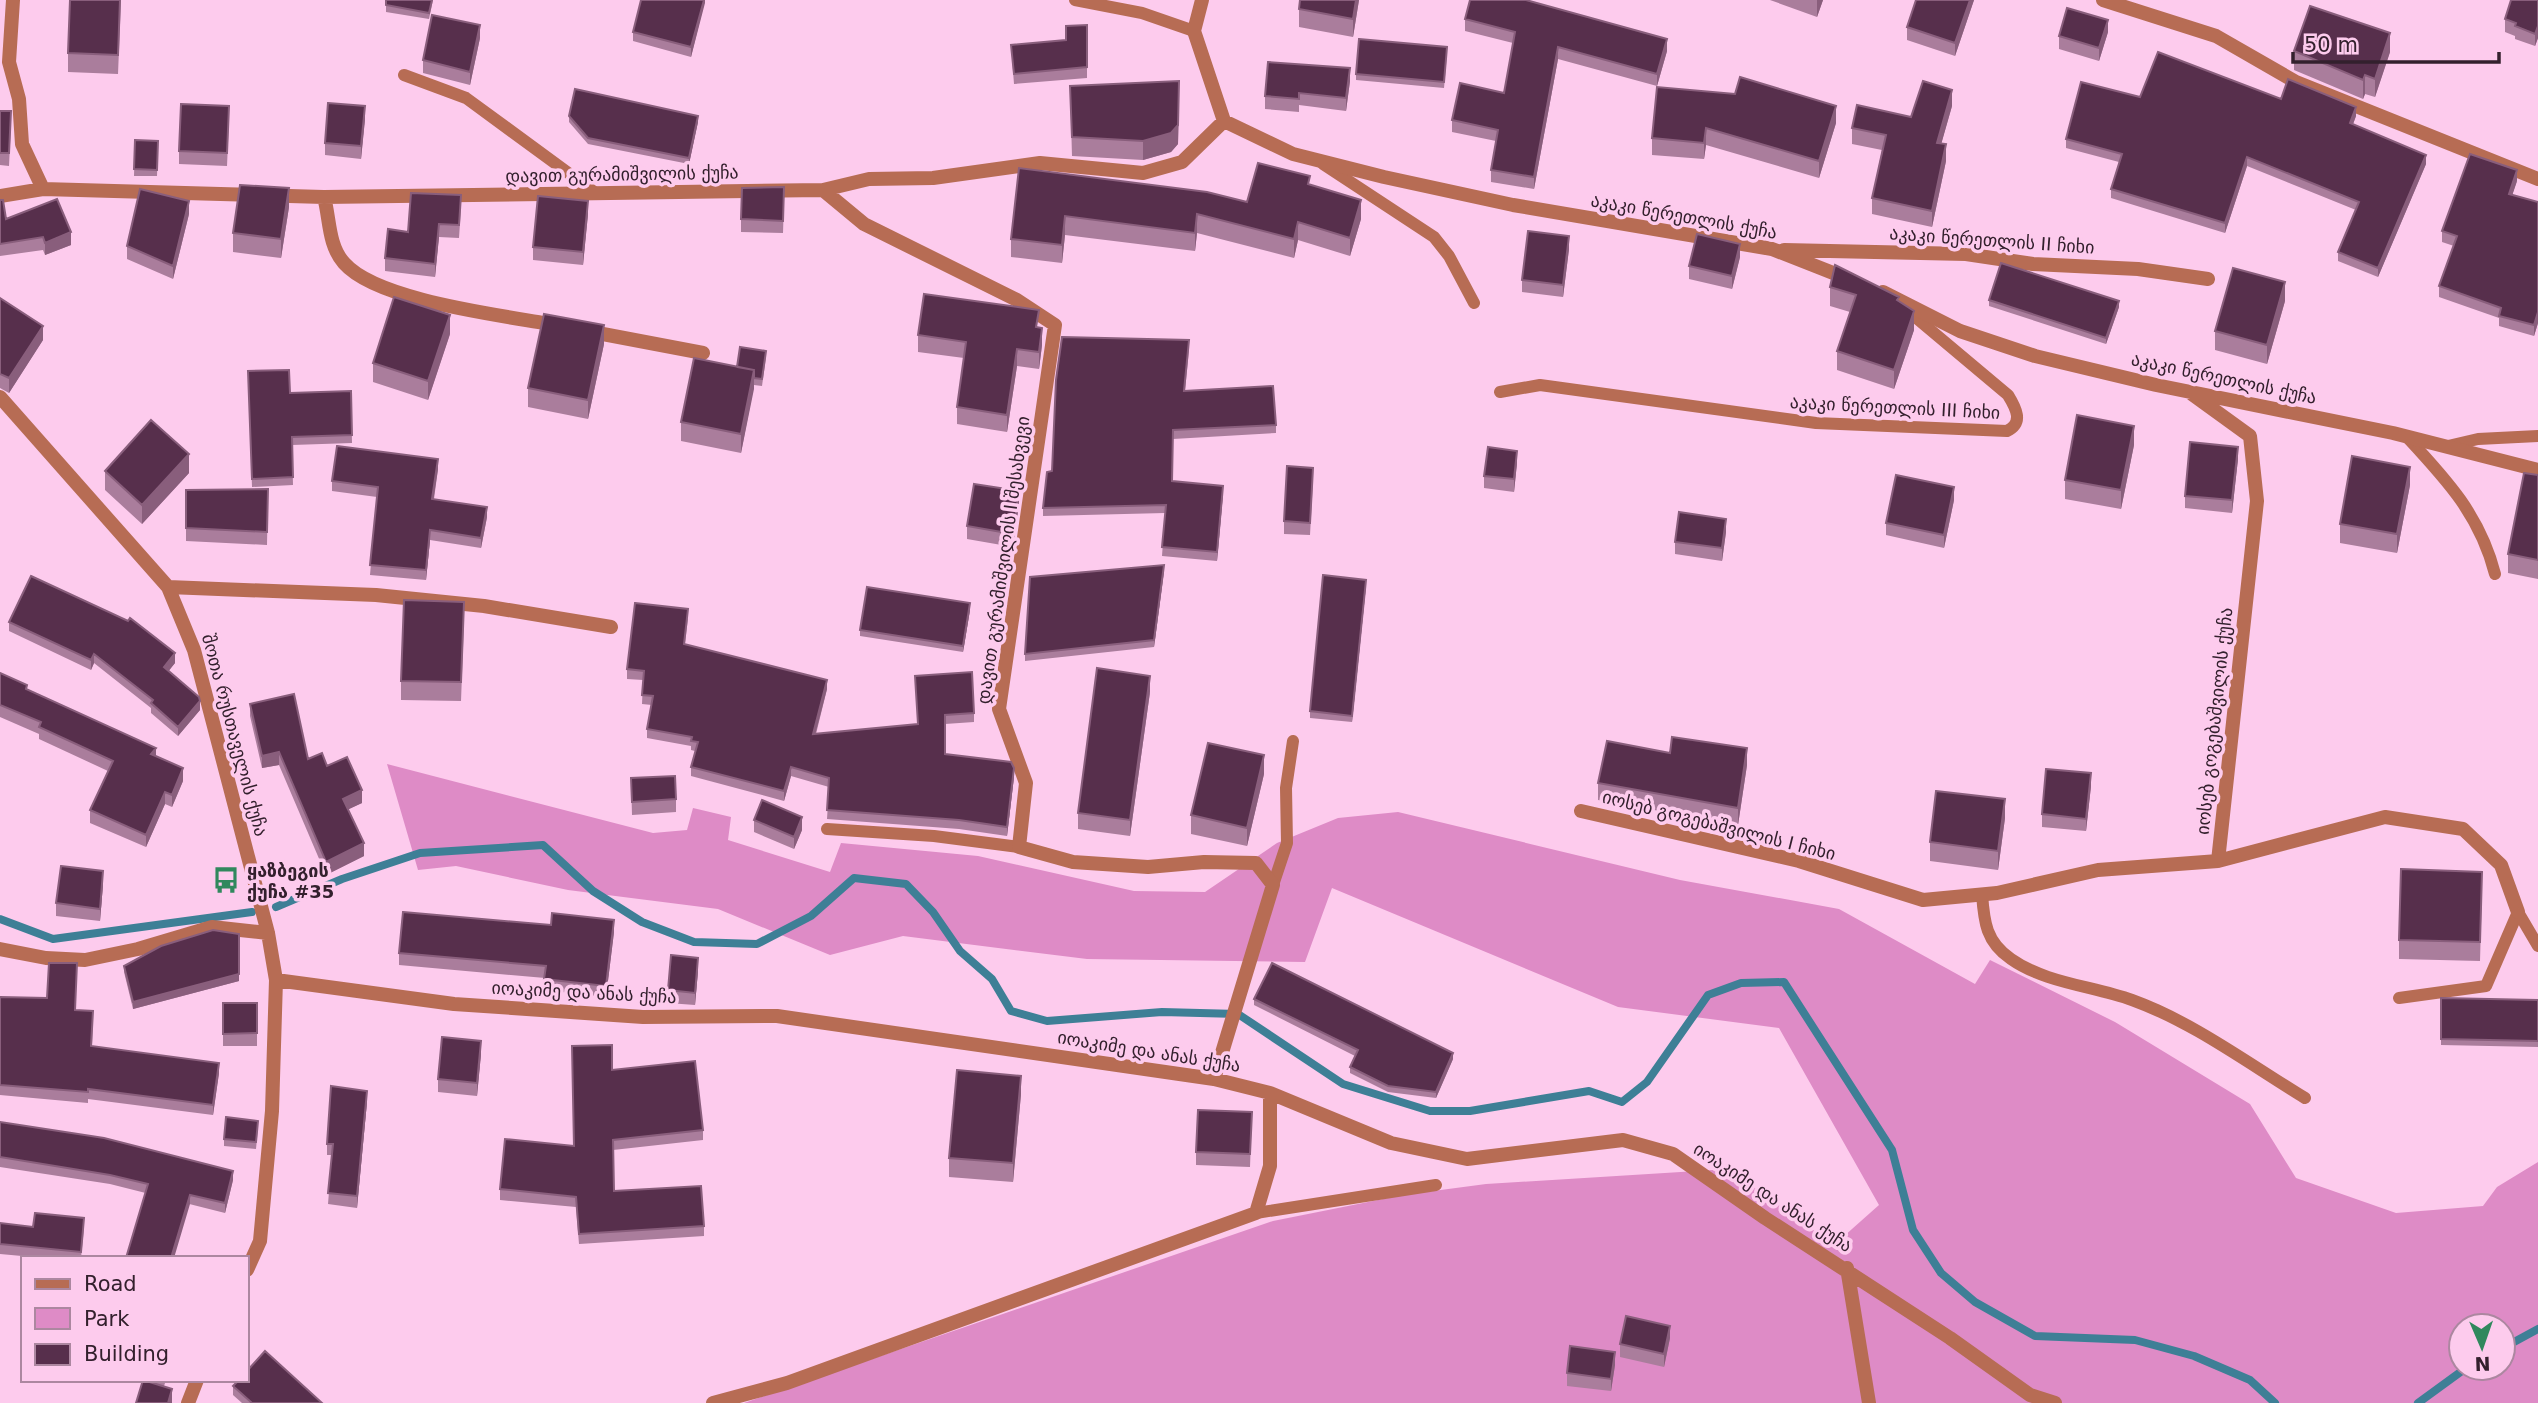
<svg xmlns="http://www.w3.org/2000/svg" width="2538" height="1403" viewBox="0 0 2538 1403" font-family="'DejaVu Sans','Noto Sans Georgian',sans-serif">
  <rect width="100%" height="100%" fill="#fdcbed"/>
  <path fill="#de8bc6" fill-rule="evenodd" d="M387,764L653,833L687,830L693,808L731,817L728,840L830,872L841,843L978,856L1134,891L1205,892L1277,843L1338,818L1398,812L1680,880L1839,909L1975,984L1990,960L2115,1022L2250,1104L2296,1178L2396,1213L2483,1206L2497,1187L2538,1162V1403H744L1273,1221L1403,1195L1486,1184L1729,1169L1834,1245L1879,1205L1779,1028L1618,1007L1332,888L1305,962L1087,959L903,936L830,955L718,909L568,890L456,866L418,870ZM2461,1326H2503V1368H2461Z"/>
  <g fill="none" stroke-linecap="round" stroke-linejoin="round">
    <path stroke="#3e7f96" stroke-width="8" d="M276,907L342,879L420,853L543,845L593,891L642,922L694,942L757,944L811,916L854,878L906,884L933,912L960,951L992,979L1011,1011L1047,1021L1162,1012L1238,1014L1343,1084L1430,1111H1470L1589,1091L1622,1102L1647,1082L1708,995L1741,983L1784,982L1892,1150L1913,1230L1941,1273L1975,1302L2035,1336L2135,1340L2194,1356L2250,1380L2275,1403
      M0,919L53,939L252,912
      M2503,1348L2538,1329
      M2418,1403L2466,1368"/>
    <path stroke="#b76c54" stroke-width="12" d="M1075,0L1142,13L1194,31
      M404,75L466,98L597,194
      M1323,164L1434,237L1449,256L1474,303
      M1500,392L1540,385L1816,423L2007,431C2024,423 2016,408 2008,395L1902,306
      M2406,436C2446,479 2480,515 2495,574
      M2448,446L2478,439L2538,436
      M827,829L934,836L1019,847
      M1273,885L1287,843L1286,788L1293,741
      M1982,894C1984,922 1986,942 2011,959C2045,983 2093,986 2132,1000C2193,1022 2249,1064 2305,1098
      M2518,912L2538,946
      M2399,998L2486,986L2518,912
      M1256,1213L1436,1185"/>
    <path stroke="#b76c54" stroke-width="14" d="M13,0L9,62L19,99L22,144L43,189
      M1202,0L1194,31L1224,121L1293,154L1384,177L1513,205L1772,249L1851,280
      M2103,0L2216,36L2296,82L2538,179
      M823,190L864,224L1017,300L1055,325L999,709L1026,783L1019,847L1073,862L1148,867L1204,862L1256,863L1273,885L1214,1079
      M0,196L43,189L324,197L823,190L869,179L933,178L1040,163L1143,173L1182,162L1224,121
      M324,197C330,219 328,245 344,263C378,302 508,316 561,326
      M1784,250L1966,254L2033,264L2138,269L2208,279
      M1883,292L1960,331L2035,356L2156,385L2393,433L2538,470
      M587,331L703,353
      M2192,394L2250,436L2257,501L2218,861
      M0,397L168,587L194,650L268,933L276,980L272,1111L260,1241L247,1270
      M168,587L376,595L484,606L611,627
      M1581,811L1799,861L1923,900L1997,893L2098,870L2218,861L2385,817L2463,829L2501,865L2518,912
      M0,949L46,958L85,960L138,949L212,927L268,933
      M276,980L454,1004L643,1017L777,1016L1214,1079L1270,1093L1391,1143L1467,1159L1623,1140L1673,1154L1765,1218L1950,1338L2030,1395L2055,1403
      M1847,1268L1869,1403
      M188,1403L197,1380
      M713,1403L787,1383L1256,1213L1270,1166V1093"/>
  </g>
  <path fill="#aa7d9c" d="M121,0L118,74L68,72V53Z
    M433,0L429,19L386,12V5Z
    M705,0L691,57L633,41V32Z
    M1300,0H1359L1353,37L1299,27V9Z
    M1770,0H1823L1817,17Z
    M1916,0H1974L1955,56L1907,40V27Z
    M2538,0V38L2535,46L2515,39V36L2505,32V19Z
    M1465,19L1667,51L1657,86L1558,59L1534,189L1491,182V170L1496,141L1452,132V120L1504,93L1513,43L1465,31Z
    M1087,25V78L1014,84L1011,45L1066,40Z
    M2108,32L2099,61L2059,49V36Z
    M480,38L470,85L423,73V60Z
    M2294,51L2390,52L2375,97L2365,94L2363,99L2294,70Z
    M1447,54L1444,88L1356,80V74Z
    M1350,81L1346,111L1299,105V112L1265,109V96Z
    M1070,86L1179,100L1178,144L1171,152L1143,160L1072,156Z
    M1657,87L1836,123L1819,178L1706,145L1704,159L1652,155V138Z
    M2281,99L2356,116L2353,124L2426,164L2378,277L2338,261V252L2356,210L2247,166L2225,233L2111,198V189L2119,162L2066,148V139Z
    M1952,106L1941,144L1946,161L1932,227L1872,214V198L1882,150L1852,144V128L1911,117Z
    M0,111L11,124L9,166L0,165Z
    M569,116L698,122L689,164L588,144L569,122Z
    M229,119L227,166L179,164V151Z
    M365,119L361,159L325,155V143Z
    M135,140L158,141L157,176H134Z
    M1019,168L1247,202L1310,185L1361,219L1350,256L1298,240L1294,258L1197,233L1195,251L1065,235L1062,263L1011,257V239Z
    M2517,181L2512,195L2538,202V323L2534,336L2499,326V318L2439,297V286L2454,246L2442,242V231Z
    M0,200L6,219L71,245L45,255L43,250L0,256Z
    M784,200L783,233L741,232V219Z
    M289,207L281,258L233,252V233Z
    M461,208L459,238L439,237L435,277L385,271V258L408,232Z
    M189,214L173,279L127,259V246Z
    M588,214L583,265L533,260V247Z
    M1569,249L1563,297L1522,292V280Z
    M1740,257L1732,289L1689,279V266Z
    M1830,287L1899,301L1914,330L1894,389L1837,370V351L1850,312L1830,306Z
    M0,298L43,340L9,393L0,388Z
    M1989,300L2119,307L2106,344L1989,306Z
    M2285,301L2267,364L2215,350V331Z
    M1039,328L1042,345L1039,369L1017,366L1007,432L957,424V407L964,358L918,352V335Z
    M450,334L428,400L373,382V363Z
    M604,344L588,419L528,407V388Z
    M1189,349L1185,391L1276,425V433L1173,439L1172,481L1223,494L1217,561L1162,556L1165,513L1043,516V508L1052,471Z
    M766,357L762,386L754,385L741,453L681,441V422L737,367Z
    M248,371L290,393L351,391L352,443L292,445L293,485L252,487Z
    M2134,445L2121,509L2065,499V480Z
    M2238,459L2232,513L2185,508V496Z
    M1517,463L1514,492L1484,488V476Z
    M438,469L434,499L487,517L481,548L430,540L426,580L370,575L377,497L332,491V481Z
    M105,471L189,473L142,524L105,490Z
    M2538,475V579L2508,573V554Z
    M1313,481L1310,535L1284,534V521Z
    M2410,485L2397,553L2340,543V524Z
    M268,489L267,545L186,541V490Z
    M1954,500L1944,548L1886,535V523Z
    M1019,504L1013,547L967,539V526Z
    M1726,532L1722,561L1675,554V542Z
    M1164,571L1154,647L1025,661V654Z
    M1366,586L1352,722L1310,718V711Z
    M970,610L963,652L860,636V630Z
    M688,618L685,644L827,689L816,734L918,724L915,676L974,713V722L945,724V754L1014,777L1007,836L959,829L827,819L829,787L791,776L784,801L691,776V767L695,751L691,750V746L647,738V729L652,705L642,704L643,680L627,679V669Z
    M464,621L461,701L401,700V681Z
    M9,622L175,663L168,671L200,710L178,736L151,713V708L94,663L91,670L9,631Z
    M0,673L27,690L156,756L183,781L172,807L165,804L146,847L90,823V810L108,771L39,739V734L0,717Z
    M1150,692L1130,836L1078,829V813Z
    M250,704L308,759L327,766L362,803L348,809L364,856L326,875L279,765L262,768L250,716Z
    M1670,753L1747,765L1738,825L1598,800V783Z
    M1264,774L1247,846L1191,834V815Z
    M631,778L676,799V812L632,815Z
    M2091,786L2086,831L2042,827V814Z
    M2005,818L1998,870L1930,861V842Z
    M754,820L802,830L794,849L754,832Z
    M103,884L100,921L56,916V903Z
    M2482,890L2480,961L2399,959V940Z
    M614,932L606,997L544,990L545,978L399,965V953Z
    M124,966L239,981L133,1009L124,972Z
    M698,971L695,1005L668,1003V990Z
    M0,997L75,1010L93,1021L92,1046L219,1073L213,1115L88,1099V1103L0,1095Z
    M2441,998L2538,1000V1047L2441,1045Z
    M1254,999L1453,1059L1436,1098L1388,1092L1350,1073V1067L1355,1056L1254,1005Z
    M223,1003H257V1046H223Z
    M481,1054L477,1096L438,1092V1079Z
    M612,1070L703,1130V1140L613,1150L614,1191L704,1226V1236L579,1244L576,1207L500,1200V1189L574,1146Z
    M1021,1094L1013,1182L949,1177V1158Z
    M367,1102L357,1208L328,1204L332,1155H327V1144Z
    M1252,1112L1250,1167L1196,1165V1152Z
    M0,1122L233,1180L225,1213L110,1184L0,1167Z
    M258,1127L256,1149L224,1146V1139Z
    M0,1223L33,1227L84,1228L81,1258H44L0,1254Z
    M1670,1338L1664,1367L1620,1357V1344Z
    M1615,1365L1611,1391L1567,1386V1373Z
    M132,1380H166L164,1386L172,1402L142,1383Z
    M233,1386L322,1403H242L233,1395Z"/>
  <path fill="#895e7c" d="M704,0H705V3L691,57V47Z
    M1356,0H1359L1353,37V19Z
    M1817,0H1823L1817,17Z
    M1970,0H1974L1955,56V43Z
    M2108,20V32L2099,61V48Z
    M480,25V38L470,85V72Z
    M2538,26V38L2535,46V34Z
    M2390,33V52L2375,97V79Z
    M1667,39V51L1657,86V74Z
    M1558,47V59L1534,189V177Z
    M1350,68V81L1346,111V98Z
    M2365,75V94L2363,99V80Z
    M1952,90V106L1937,159V143Z
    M1179,100L1178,144L1171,152L1143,160V141Z
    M365,106V119L361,159V146Z
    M1836,106V123L1819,178V161Z
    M2356,107V116L2350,132V123Z
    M698,116V122L689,164V158Z
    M1706,128V145L1704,159V143Z
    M1946,144V161L1932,227V211Z
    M2426,155V164L2378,277V268Z
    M2247,157V166L2225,233V223Z
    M2517,170V181L2509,205V194Z
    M289,188V207L281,258V239Z
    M1361,200V219L1350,256V238Z
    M189,201V214L173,279V266Z
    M588,201V214L583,265V252Z
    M1197,214V233L1195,251V233Z
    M1065,216V235L1062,263V245Z
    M1298,222V240L1294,258V239Z
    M439,224V237L435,277V264Z
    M71,232V245L45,255V243Z
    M1569,236V249L1563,297V285Z
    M1740,244V257L1732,289V276Z
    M2285,282V301L2267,364V345Z
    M2119,301V307L2106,344V338Z
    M1914,311V330L1894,389V370Z
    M2538,312V323L2534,336V325Z
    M450,315V334L428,400V381Z
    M604,325V344L588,419V400Z
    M43,326V340L9,393V378Z
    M1042,328V345L1039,369V352Z
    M1017,349V366L1007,432V415Z
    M754,370V389L741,453V434Z
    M2134,426V445L2121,509V490Z
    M2238,447V459L2232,513V500Z
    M1517,451V463L1514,492V479Z
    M189,454V473L142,524V505Z
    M438,459V469L432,509V499Z
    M2410,467V485L2397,553V534Z
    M1223,486V494L1217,561V552Z
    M1954,487V500L1944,548V535Z
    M1019,491V504L1013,547V534Z
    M487,507V517L481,548V538Z
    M1726,519V532L1722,561V548Z
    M430,530V540L426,580V570Z
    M1164,565V571L1154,647V640Z
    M1366,580V586L1352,722V716Z
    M970,603V610L963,652V646Z
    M175,653V663L164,677V667Z
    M94,654V663L91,670V660Z
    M1150,676V692L1130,836V820Z
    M827,680V689L813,743V734Z
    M200,701V710L178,736V727Z
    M156,748V761L151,754Z
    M1747,748V765L1738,825V808Z
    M279,752V765L262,768V756Z
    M1264,755V774L1247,846V828Z
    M791,767V776L784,801V791Z
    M183,768V781L172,807V795Z
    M1014,768V777L1007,836V827Z
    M2091,773V786L2086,831V819Z
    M362,790V803L343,812V799Z
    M165,792V804L146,847V835Z
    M2005,799V818L1998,870V851Z
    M802,817V830L794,849V837Z
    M364,843V856L326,875V862Z
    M103,871V884L100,921V909Z
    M614,920V932L606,997V986Z
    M698,958V971L695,1005V993Z
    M239,974V981L133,1009V1002Z
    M481,1041V1054L477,1096V1083Z
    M1453,1053V1059L1436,1098V1092Z
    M219,1063V1073L213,1115V1105Z
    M1021,1076V1094L1013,1182V1163Z
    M367,1091V1102L357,1208V1196Z
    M233,1171V1180L225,1213V1203Z
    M190,1195V1204L174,1258H171Z
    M1670,1326V1338L1664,1367V1354Z
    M1615,1352V1365L1611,1391V1379Z
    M172,1389V1403H168Z"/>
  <path fill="#572f4c" stroke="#895e7c" stroke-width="2" d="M70,0H120L118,55L68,53Z
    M386,0H432L429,13L386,5Z
    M641,0H704L691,47L633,32Z
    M1300,0H1356L1353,19L1299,9Z
    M1470,0H1526L1667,39L1657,74L1558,47L1534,177L1491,170L1498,130L1452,120L1460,83L1504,93L1515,32L1465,19Z
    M1916,0H1970L1955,43L1907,27Z
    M2511,0H2538V26L2535,34L2515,26L2516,23L2505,19Z
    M2310,6L2390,33L2375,79L2365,75L2363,80L2294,51Z
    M2067,8L2108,20L2099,48L2059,36Z
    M432,15L480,25L470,72L423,60Z
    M1087,25V67L1014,74L1011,45L1066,40V26Z
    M1359,39L1447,47L1444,82L1356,74Z
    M2158,52L2281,99L2288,79L2356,107L2350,123L2426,155L2378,268L2338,252L2359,202L2247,157L2225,223L2111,189L2122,154L2066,139L2081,82L2140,97Z
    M1268,62L1350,68L1346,98L1299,93V99L1265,96Z
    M1740,77L1836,106L1819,161L1706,128L1704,143L1652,138L1657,87L1735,94Z
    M1179,81L1178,125L1171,133L1143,141L1072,137L1070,86Z
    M1923,81L1952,90L1937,143L1946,144L1932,211L1872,198L1886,135L1852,128L1857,105L1911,117Z
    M575,89L698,116L689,158L588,138L569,116Z
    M328,103L365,106L361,146L325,143Z
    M181,104L229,106L227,153L179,151Z
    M0,111H11L9,153H0Z
    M135,140L158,141L157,170L134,169Z
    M2470,154L2517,170L2509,194L2538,202V312L2534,325L2499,316L2501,308L2439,286L2457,236L2442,231Z
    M1258,163L1310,176L1308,184L1361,200L1350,238L1298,222L1294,239L1197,214L1195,233L1065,216L1062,245L1011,239L1019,168L1207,192L1247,202Z
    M240,185L289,188L281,239L233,233Z
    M784,187L783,221L741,219L742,188Z
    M140,189L189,201L173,266L127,246Z
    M411,193L461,195L459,225L439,224L435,264L385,258L388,229L408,232Z
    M538,196L588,201L583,252L533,247Z
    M57,199L71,232L45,243L43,237L0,244V200H3L6,219Z
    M1528,231L1569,236L1563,285L1522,280Z
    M1697,234L1740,244L1732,276L1689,266Z
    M2001,263L2119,301L2106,338L1989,300Z
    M1835,265L1899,297L1897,300L1914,311L1894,370L1837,351L1856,295L1830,287Z
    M2233,268L2285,282L2267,345L2215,331Z
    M924,294L1039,310L1036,327L1042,328L1039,352L1017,349L1007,415L957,407L966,342L918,335Z
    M394,297L450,315L428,381L373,363Z
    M0,298L43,326L9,378L0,374Z
    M544,314L604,325L588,400L528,388Z
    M1062,337L1189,340L1184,391L1273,386L1276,425L1173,430L1172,481L1223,486L1217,552L1162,547L1166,505L1043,508L1047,472L1052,471L1056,380Z
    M740,347L766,351L762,379L754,378V370L737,367Z
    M694,358L754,370L741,434L681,422Z
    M289,370L290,393L351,391L352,435L292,437L293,477L252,479L248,371Z
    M2077,415L2134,426L2121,490L2065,480Z
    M151,420L189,454L142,505L105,471Z
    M2190,442L2238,447L2232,500L2185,496Z
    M337,446L438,459L432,499L487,507L481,538L430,530L426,570L370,565L378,487L332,481Z
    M1488,447L1517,451L1514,479L1484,476Z
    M2352,456L2410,467L2397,534L2340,524Z
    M1287,466L1313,468L1310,523L1284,521Z
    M2524,473L2538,475V560L2508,554Z
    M1896,475L1954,487L1944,535L1886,523Z
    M974,484L1019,491L1013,534L967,526Z
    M268,489L267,532L186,528V490Z
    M1679,512L1726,519L1722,548L1675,542Z
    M1164,565L1154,640L1025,654L1030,577Z
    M1323,575L1366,580L1352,716L1310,711Z
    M31,576L128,621L130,618L175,653L164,667L199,697L200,701L178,727L151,703L153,700L94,654L91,660L9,622Z
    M867,587L970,603L963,646L860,630Z
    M404,600L464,602L461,682L401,681Z
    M635,603L688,609L684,644L827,680L813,734L918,724L915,676L972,672L974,713L945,715V754L1011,762L1014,768L1007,827L959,820L827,810L829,778L791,767L784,791L691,767L698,742L691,741L692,737L647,729L653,696L642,695L644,671L627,669Z
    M1097,668L1150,676L1130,820L1078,813Z
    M0,673L27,685L26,689L156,748L151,754L183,768L172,795L165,792L146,835L90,810L113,761L39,727L41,722L0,705Z
    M294,694L308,759L322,753L327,766L347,757L362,790L343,799L364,843L326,862L279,752L262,756L250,704Z
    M1672,737L1747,748L1738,808L1598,783L1607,741L1670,753Z
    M1208,743L1264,755L1247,828L1191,815Z
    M2046,769L2091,773L2086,819L2042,814Z
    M675,776L676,799L632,802L631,778Z
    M1936,791L2005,799L1998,851L1930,842Z
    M762,800L802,817L794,837L754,820Z
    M61,866L103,871L100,909L56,903Z
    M2401,869L2482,872L2480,942L2399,940Z
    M403,912L551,925L552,913L614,920L606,986L544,979L546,966L399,953Z
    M213,930L239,934V974L133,1002L124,966L161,946Z
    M671,955L698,958L695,993L668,990Z
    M49,963H77L75,1010L93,1011L91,1046L219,1063L213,1105L88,1089V1092L0,1085V997L47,998Z
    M1272,963L1453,1053L1436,1092L1388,1086L1350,1067L1358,1050L1254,999Z
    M2441,998L2538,1000V1041L2441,1039Z
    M223,1003H257V1033L223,1034Z
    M442,1037L481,1041L477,1083L438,1079Z
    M612,1045V1070L695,1061L703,1130L613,1140L614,1191L701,1186L704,1226L579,1234L576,1197L500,1189L505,1139L574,1146L572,1046Z
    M957,1070L1021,1076L1013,1163L949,1158Z
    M331,1086L367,1091L357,1196L328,1193L333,1144H327Z
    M1198,1110L1252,1112L1250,1154L1196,1152Z
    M226,1117L258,1121L256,1142L224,1139Z
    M0,1122L104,1138L233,1171L225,1203L190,1195L171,1258H126L148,1184L110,1175L0,1157Z
    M35,1213L84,1218L81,1252L0,1244V1223L33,1227Z
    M1626,1316L1670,1326L1664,1354L1620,1344Z
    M1570,1346L1615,1352L1611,1379L1567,1373Z
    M265,1351L322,1403H252L233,1386L239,1380H247V1371Z
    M143,1380L172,1389L168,1403H136Z"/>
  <defs>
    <symbol id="bus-bare" viewBox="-9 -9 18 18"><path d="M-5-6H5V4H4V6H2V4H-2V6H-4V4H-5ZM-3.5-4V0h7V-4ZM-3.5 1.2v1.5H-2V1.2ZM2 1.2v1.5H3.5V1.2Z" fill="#30885d" stroke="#fdcbed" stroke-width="2.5" paint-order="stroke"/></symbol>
  </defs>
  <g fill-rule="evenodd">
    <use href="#bus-bare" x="207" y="861" width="38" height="38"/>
  </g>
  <g text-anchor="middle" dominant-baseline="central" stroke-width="7" stroke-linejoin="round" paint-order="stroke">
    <g font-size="18" fill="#33202d" stroke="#fdcbed">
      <text transform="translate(622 174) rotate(-1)">დავით გურამიშვილის ქუჩა</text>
      <text transform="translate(1684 216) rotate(10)">აკაკი წერეთლის ქუჩა</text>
      <text transform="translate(1992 240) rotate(4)">აკაკი წერეთლის II ჩიხი</text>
      <text transform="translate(2224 378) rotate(12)">აკაკი წერეთლის ქუჩა</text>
      <text transform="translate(1895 407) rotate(3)">აკაკი წერეთლის III ჩიხი</text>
      <text transform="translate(1003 560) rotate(-82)">დავით გურამიშვილის I შესახვევი</text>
      <text transform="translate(2214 721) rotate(-84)">იოსებ გოგებაშვილის ქუჩა</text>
      <text transform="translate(235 735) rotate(75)">შოთა რუსთაველის ქუჩა</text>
      <text transform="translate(1719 825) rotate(14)">იოსებ გოგებაშვილის I ჩიხი</text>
      <text transform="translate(584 992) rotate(3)">იოაკიმე და ანას ქუჩა</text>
      <text transform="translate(1149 1051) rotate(9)">იოაკიმე და ანას ქუჩა</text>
      <text transform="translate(1773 1197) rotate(33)">იოაკიმე და ანას ქუჩა</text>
    </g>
    <g font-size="18" font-weight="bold" fill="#33202d" stroke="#fdcbed" text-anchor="start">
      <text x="247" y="870">ყაზბეგის<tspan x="247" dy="21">ქუჩა #35</tspan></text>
    </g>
  </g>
  <rect x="21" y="1256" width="228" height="126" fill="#fdcbed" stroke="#ac87a0" stroke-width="2"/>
  <rect x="35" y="1279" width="35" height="10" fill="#b76c54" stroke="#ac87a0" stroke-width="2"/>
  <text x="84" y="1291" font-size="21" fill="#33202d">Road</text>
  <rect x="35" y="1308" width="35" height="21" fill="#de8bc6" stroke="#ac87a0" stroke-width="2"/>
  <text x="84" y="1326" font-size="21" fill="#33202d">Park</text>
  <rect x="35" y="1344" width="35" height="21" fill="#572f4c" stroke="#ac87a0" stroke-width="2"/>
  <text x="84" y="1361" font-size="21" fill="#33202d">Building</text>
  <g transform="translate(2482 1347) rotate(178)"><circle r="33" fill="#fdcbed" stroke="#ac87a0" stroke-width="2"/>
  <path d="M0-5L12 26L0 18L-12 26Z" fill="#30885d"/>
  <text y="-10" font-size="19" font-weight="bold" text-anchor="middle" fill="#33202d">N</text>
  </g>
  <path d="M2293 52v10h206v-10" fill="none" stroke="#33202d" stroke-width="3.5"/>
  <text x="2304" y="52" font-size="21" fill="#33202d" stroke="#fdcbed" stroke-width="5" paint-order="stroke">50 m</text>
</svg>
